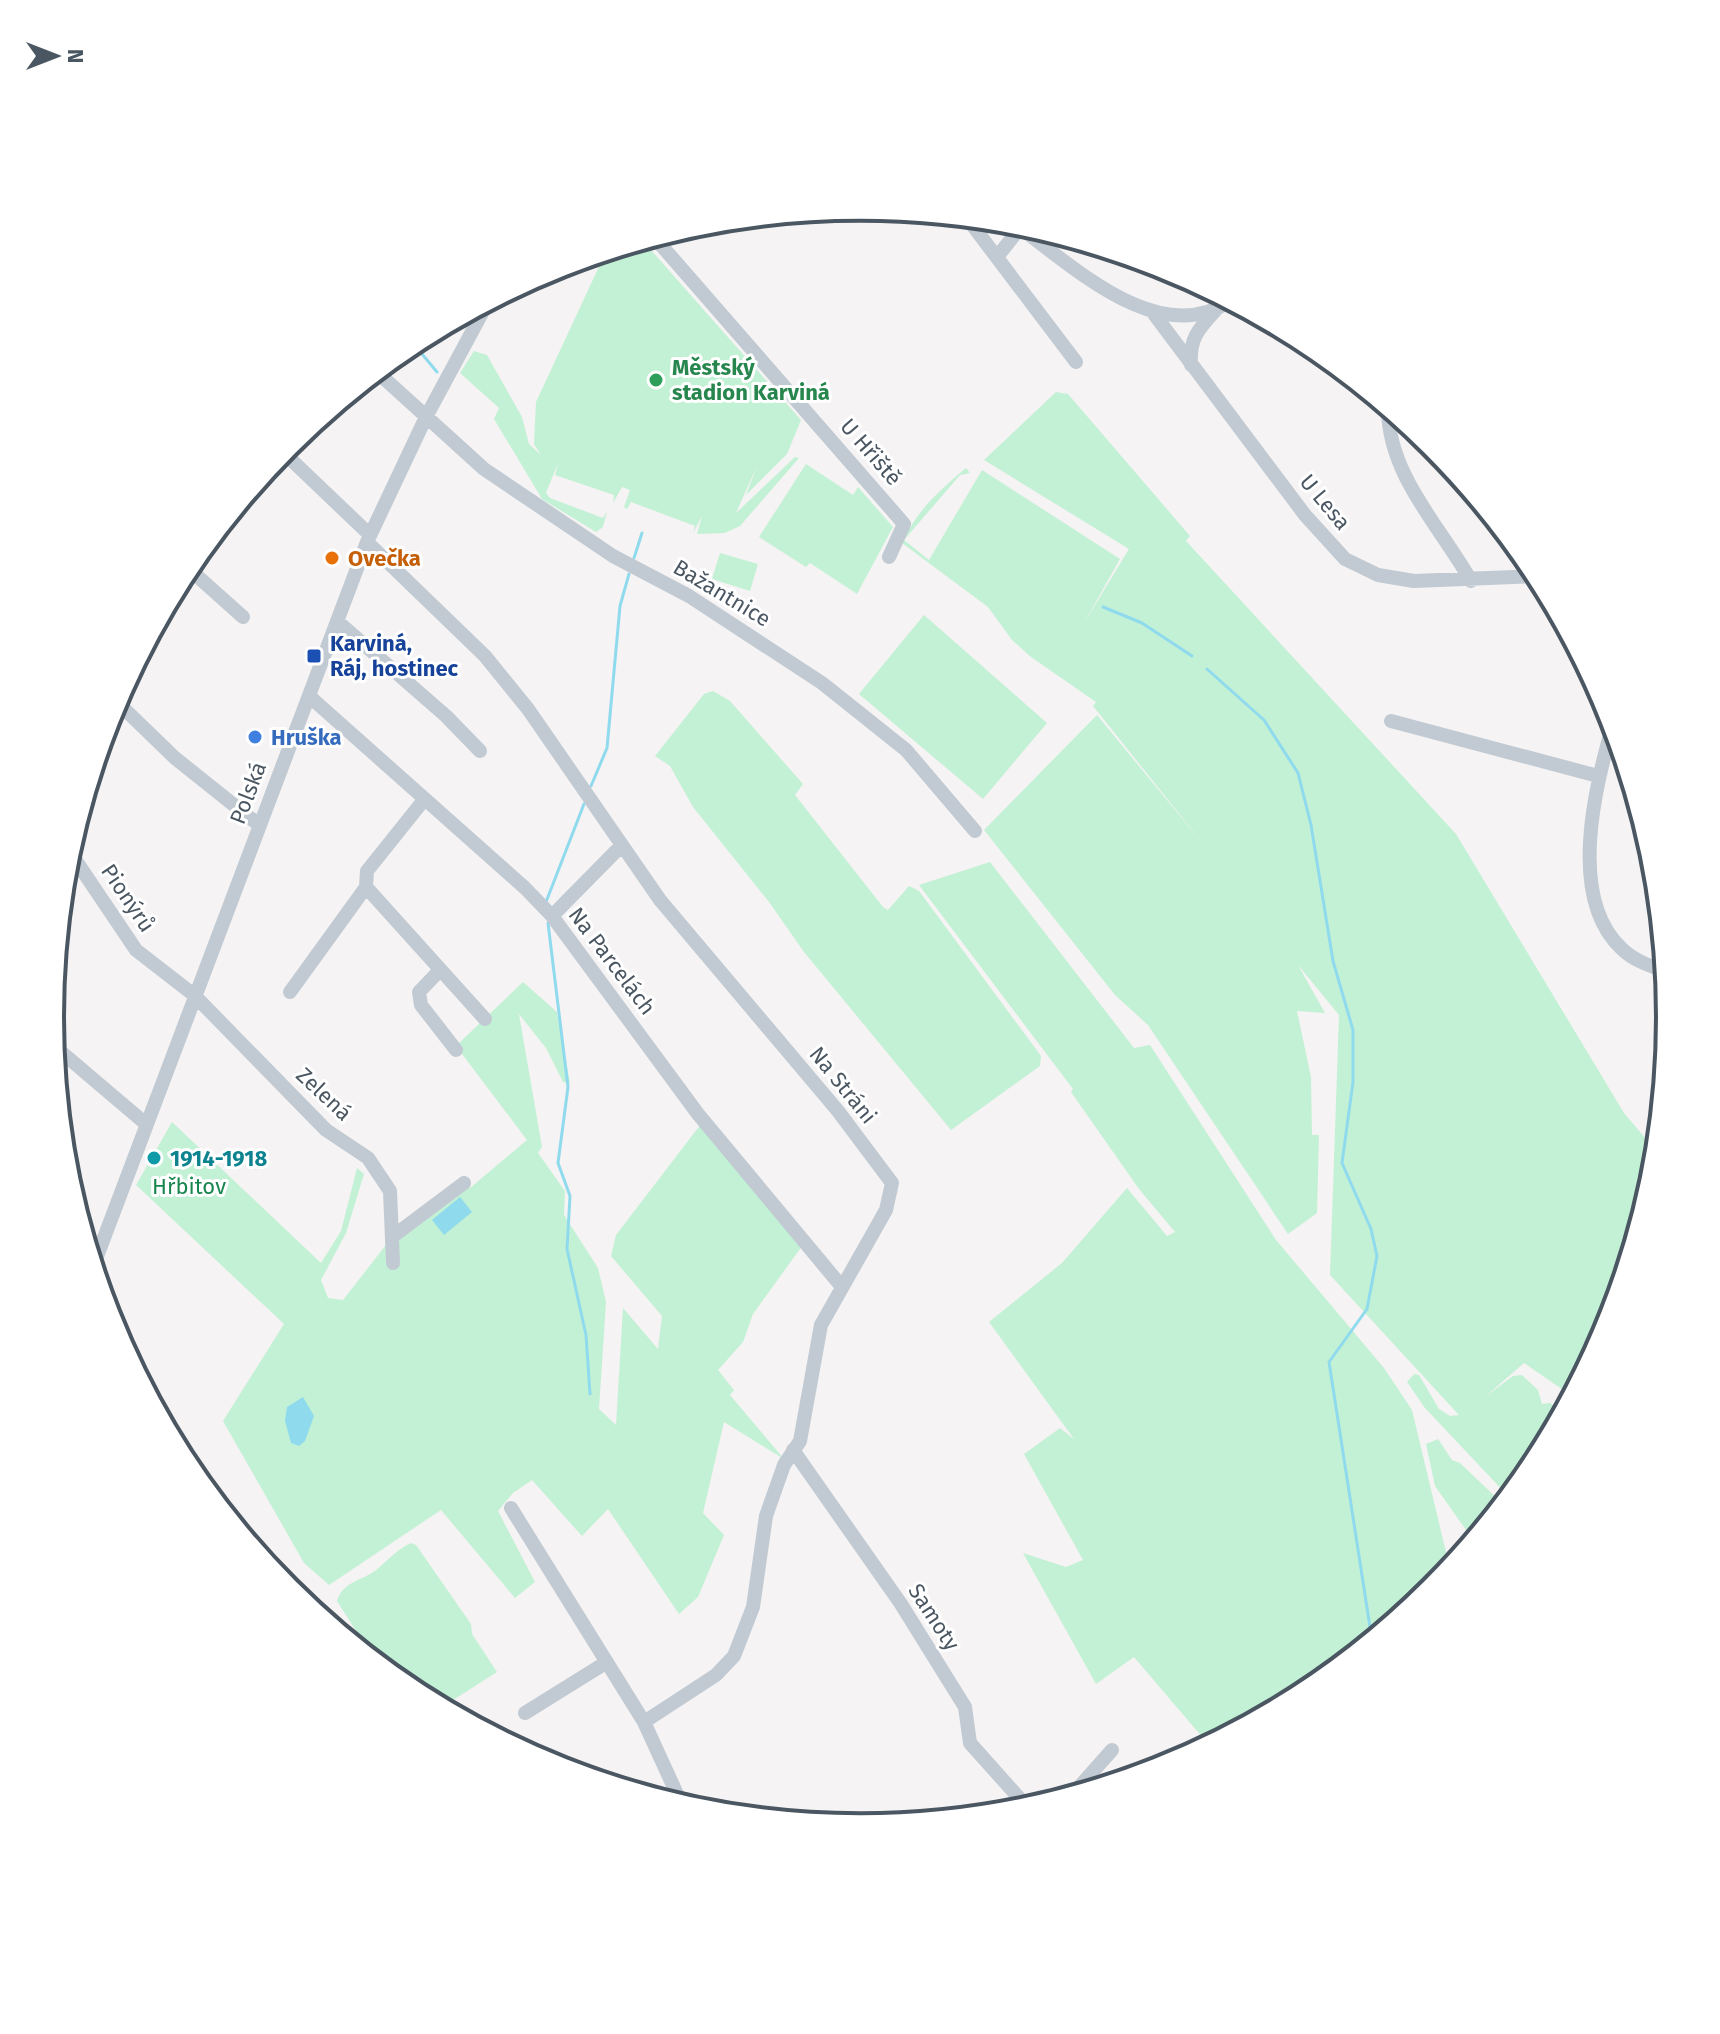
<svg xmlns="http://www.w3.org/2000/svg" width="1720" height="2034" viewBox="0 0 1720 2034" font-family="'Fira Sans',sans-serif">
  <rect width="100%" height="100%" fill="#f5f3f3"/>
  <path fill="#c3f1d5" d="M643,241L801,420L787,454L746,495L757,466L736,513L795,457L799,458L740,526L725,533L697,534L702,516L693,533L695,526L631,502L627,509L624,507L630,490L622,487L613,503L614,495L555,475L558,463L546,493L550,498L603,518L607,511L603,527L596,532L542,499L494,419L499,408L460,373L474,351L487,355L522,417L529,444L541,455L534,444L536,402L603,258L616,249Z
    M1056,392L1068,394L1190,536L1186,541L1456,834L1624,1113L1657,1152L1654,1175L1608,1327L1572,1396L1524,1363L1486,1396L1513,1376L1522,1375L1538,1390L1542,1404L1550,1403L1563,1412L1533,1467L1509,1497L1425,1408L1407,1382L1414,1374L1419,1375L1439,1409L1450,1416L1459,1415L1330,1275L1339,1015L1298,965L1325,1013L1297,1011L1311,1077L1312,1135H1319L1317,1213L1288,1234L1148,1025L1115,995L984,830L1097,715L1204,845L1093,706L1096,702L1031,657L1012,640L988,607L902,543C916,511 940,490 966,468L970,473L960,475L904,540L929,560L982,470L1120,559L1084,623L1129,549L984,460Z
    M806,464L853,495L858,487L893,527L857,594L810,563L806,567L759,537Z
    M720,553L758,564L750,591L712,579Z
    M924,615L1047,723L983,799L859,694Z
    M713,691L730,701L803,784L795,795L883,907L888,910L909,886L919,891L1041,1056L1040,1066L951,1130L804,952L769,902L693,807L670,766L655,756L704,694Z
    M990,862L1134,1048L1150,1045L1276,1240L1384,1368L1412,1410L1450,1569L1432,1590L1310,1691L1209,1745L1134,1657L1096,1684L1023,1553L1066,1567L1083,1560L1024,1454L1060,1428L1074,1439L989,1322L1062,1263L1127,1188L1167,1236L1175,1232L1139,1189L1071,1092L1073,1089L919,885Z
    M523,982L557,1012L570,1083L563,1082L546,1048L519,1014L542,1147L538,1153L565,1191L564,1215L598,1268L606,1302L599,1409L616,1425L623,1308L658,1349L662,1316L611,1256L616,1235L701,1124L802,1246L753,1314L743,1342L718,1370L734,1390L730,1395L784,1459L724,1422L703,1513L724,1535L698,1597L679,1614L608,1509L582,1536L532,1480L513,1493L498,1511L535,1582L515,1598L441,1510L329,1585L304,1563L223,1421L284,1324L136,1185L172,1122L321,1263L341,1231L357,1168L364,1174L346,1233L321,1280L328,1298L343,1300L389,1241L466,1185L470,1188L527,1140L456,1046Z
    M1438,1439L1452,1460L1460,1463L1503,1504L1473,1540L1435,1486L1426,1444Z
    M411,1543L416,1545L471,1624L472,1634L497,1672L442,1707C383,1676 372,1656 337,1601C343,1581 362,1581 376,1570C387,1561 399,1548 411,1543Z"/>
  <path fill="#90daee" d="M460,1197L472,1212L444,1235L432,1220Z
    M303,1397L314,1416L305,1441L299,1446L291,1443L285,1421L287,1407Z"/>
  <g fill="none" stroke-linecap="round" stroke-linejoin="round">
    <path stroke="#90daee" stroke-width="3" d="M412,342L437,372
      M634,558L642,533
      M1103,607L1142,623L1192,656
      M1207,669L1264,720L1298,773L1311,825L1333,961L1353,1030V1082L1342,1163L1371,1229L1377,1256L1367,1309L1329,1362L1372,1640
      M591,786L607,748L620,606L629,574
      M546,902L584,804
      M548,923L568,1087L558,1163L570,1196L567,1249L586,1335L590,1394"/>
    <path stroke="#c1cad2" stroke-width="14" d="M967,218L1076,362
      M1012,222C1070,263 1157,350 1230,301
      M654,237L904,524L889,557
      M997,257L1020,228
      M1154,314L1305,515L1345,559L1378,575L1414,581L1539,576
      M1191,365C1189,340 1198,329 1215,311
      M376,371L484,469L613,556L689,596L822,683L906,750L975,831
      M1388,408C1388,475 1440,526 1471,581
      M282,451L370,535
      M367,542L485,656L528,709L660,900L838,1111L892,1183L886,1210L821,1325L800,1441L784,1465L766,1516L753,1607L734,1656L716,1675L644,1722
      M187,567L243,617
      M337,621L446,716L480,751
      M309,696L525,888L552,916L698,1114L842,1287
      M115,700L175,758L259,825
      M1391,721L1598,776
      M1613,724C1596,785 1566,897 1622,949C1633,960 1650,966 1665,971
      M423,801L367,871L366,887L485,1019
      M68,849L136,950L194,995L326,1130L368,1158L390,1191L393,1263
      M552,916L622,845
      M440,970L419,992L421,1005L456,1050
      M290,992L366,887
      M53,1045L146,1124
      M392,1237L464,1183
      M93,1267L367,542L426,417L488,302
      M793,1450L901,1604L965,1707L970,1743L1028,1808
      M511,1508L644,1722L682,1805
      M525,1713L607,1662
      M1072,1795L1112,1750"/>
  </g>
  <circle fill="#2e9e5b" stroke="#fff" stroke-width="3" cx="656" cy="380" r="8"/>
  <circle fill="#e8710a" stroke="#fff" stroke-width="3" cx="332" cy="558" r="8"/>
  <rect fill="#1a4fb4" stroke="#fff" stroke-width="3" x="306" y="648" width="16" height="16" rx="4"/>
  <circle fill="#3f7fe0" stroke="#fff" stroke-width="3" cx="255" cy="737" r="8"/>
  <circle fill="#0f9aa8" stroke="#fff" stroke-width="3" cx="154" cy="1158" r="8"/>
  <g text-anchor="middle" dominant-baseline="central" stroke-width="6" stroke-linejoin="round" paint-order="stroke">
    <g font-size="22" font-weight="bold" fill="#27864d" stroke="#fff" text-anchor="start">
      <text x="672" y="367">Městský<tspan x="672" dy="25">stadion Karviná</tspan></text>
    </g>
    <g font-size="22" fill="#4a5661" stroke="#fff">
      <text transform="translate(871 452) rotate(49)">U Hřiště</text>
      <text transform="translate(1325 502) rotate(50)">U Lesa</text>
      <text transform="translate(722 593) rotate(31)">Bažantnice</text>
      <text transform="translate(248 793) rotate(-69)">Polská</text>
      <text transform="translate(128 898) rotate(56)">Pionýrů</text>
      <text transform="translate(612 961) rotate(53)">Na Parcelách</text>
      <text transform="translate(843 1085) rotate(51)">Na Stráni</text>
      <text transform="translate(324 1094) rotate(43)">Zelená</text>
      <text transform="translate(934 1617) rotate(57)">Samoty</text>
    </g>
    <g font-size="22" font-weight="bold" fill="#c56008" stroke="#fff" text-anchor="start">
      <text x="348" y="558">Ovečka</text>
    </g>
    <g font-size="22" font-weight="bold" fill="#164399" stroke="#fff" text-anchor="start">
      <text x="330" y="643">Karviná,<tspan x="330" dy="25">Ráj, hostinec</tspan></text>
    </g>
    <g font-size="22" font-weight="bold" fill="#366cbe" stroke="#fff" text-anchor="start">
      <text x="271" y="737">Hruška</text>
    </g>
    <g font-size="22" font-weight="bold" fill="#0d838f" stroke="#fff" text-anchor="start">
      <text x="170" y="1158">1914-1918</text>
    </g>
    <g font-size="22" fill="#17864f" stroke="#fff">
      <text x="189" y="1186">Hřbitov</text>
    </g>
  </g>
  <path d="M0 0H1720V2034H0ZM64 1017a796 796 0 1 1 1592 0a796 796 0 1 1-1592 0Z" fill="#fff" fill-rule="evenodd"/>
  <path fill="none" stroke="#4a5661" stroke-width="4" d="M64 1017a796 796 0 1 1 1592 0a796 796 0 1 1-1592 0Z"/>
  <g transform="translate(56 56) rotate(90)" stroke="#ffffff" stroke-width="6" paint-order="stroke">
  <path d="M0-6L14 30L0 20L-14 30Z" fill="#4a5661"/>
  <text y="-12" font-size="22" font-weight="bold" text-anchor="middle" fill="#4a5661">N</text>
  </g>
</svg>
